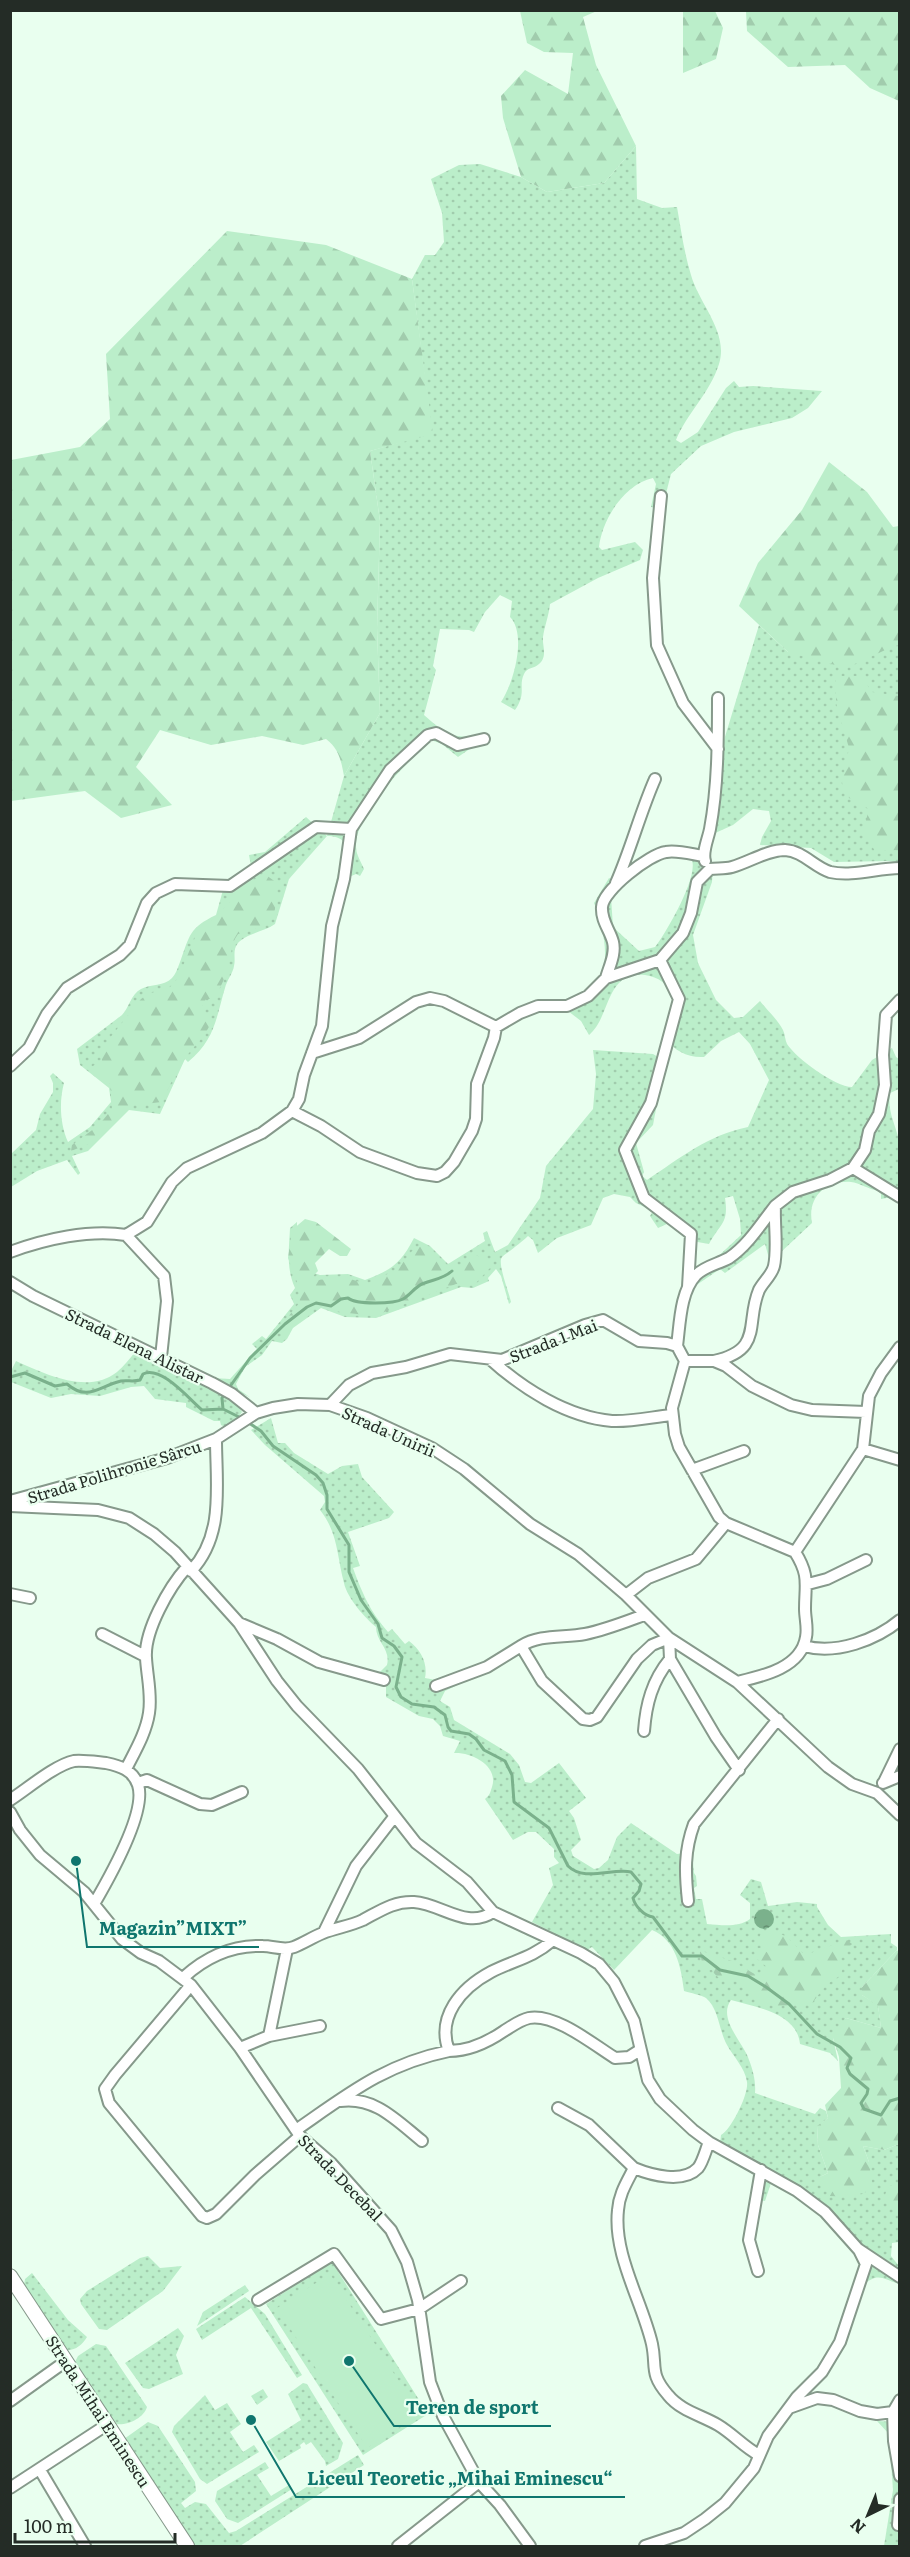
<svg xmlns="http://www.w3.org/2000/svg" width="910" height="2557" viewBox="0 0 910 2557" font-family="Literata,serif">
  <defs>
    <pattern id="grass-dots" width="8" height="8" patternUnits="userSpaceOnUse" patternTransform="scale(1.5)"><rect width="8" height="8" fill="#bbeeca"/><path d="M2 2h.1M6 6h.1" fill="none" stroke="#a1ccad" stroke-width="1.8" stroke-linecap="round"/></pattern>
    <pattern id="forest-firs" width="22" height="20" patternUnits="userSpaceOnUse" patternTransform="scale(1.5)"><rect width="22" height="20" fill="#bbeeca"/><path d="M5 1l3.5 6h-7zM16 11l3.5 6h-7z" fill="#a1ccad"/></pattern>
    <pattern id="water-ripples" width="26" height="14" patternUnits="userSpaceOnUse" patternTransform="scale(1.5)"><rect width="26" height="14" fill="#7bb18c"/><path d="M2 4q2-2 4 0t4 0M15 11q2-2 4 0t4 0" fill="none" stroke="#659072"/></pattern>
  </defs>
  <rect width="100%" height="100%" fill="#e9ffef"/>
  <path fill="url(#grass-dots)" d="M636,146L637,199L662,208L677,207C681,230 684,252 691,275C699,304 729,332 719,364C710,393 687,413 676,440L681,443L698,432L726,388L734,381L739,387L753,386L822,391L808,408L792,418L734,432L701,446L671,474L662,509L651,507L656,484L653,478C624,484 602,520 599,547L602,550L635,542L643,550L640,560L598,578L550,604C549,615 544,628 543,637C542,646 548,656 539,664C534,669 527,667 524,674C518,687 527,692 515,710L501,702C514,683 527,634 510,617L512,601L500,595L485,612L474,632L469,630L440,629L433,666L436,670L424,715C439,728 450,739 470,736L474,746L458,757L442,744L431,740C409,760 354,815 356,847C356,854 361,862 364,869L360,876L356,874L349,877L337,924L327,919L345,844C341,837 334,836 327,836L289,879L275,924C264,932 247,933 238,943C232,950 236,958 234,966C233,973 227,980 225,988C216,1018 215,1040 188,1062L185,1059L160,1114L129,1110L88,1151L72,1156L80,1173L78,1175L67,1160L37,1171L11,1187V1154L36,1130L40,1114L53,1092V1083L50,1076L53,1073L64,1083C59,1102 60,1124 68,1142L90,1127L111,1102L109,1088L80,1065L77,1049L122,1015C129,1008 131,994 141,989C150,984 165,986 172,978C176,974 178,967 180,962C190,935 189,928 216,915L225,883L251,866L249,855L265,852L306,817L327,836L344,776L380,713L377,628L380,521L370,451L432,433L412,279L425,255H435L444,242L442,213L431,179L459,165L480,164L521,177L547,192L604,183Z
    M759,625L788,652L899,645V863L889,861L834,862L811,848L760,845L762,837L771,821L769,811L753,809L733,825L713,834L709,862L713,865L712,882L693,935L698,963L716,1000L734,1018L743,1017L760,1001C767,1010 778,1020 783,1030C785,1034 785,1040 787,1044C796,1058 835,1087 852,1087L872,1060L892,1048L896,1057L899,1059V1089L890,1093C887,1110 895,1124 899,1140C903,1156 899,1185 899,1203L892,1197L881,1199V1194L878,1191C869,1189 859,1183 851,1182C826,1180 807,1197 812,1223L781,1252V1262L778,1266L770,1262L765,1244L725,1273L720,1269L695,1286L692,1274L711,1263L741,1235L740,1219L733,1196L725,1198C729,1224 720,1223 709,1244L686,1240L675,1226L669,1223L658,1228L650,1216L653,1211L636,1203L630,1197L614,1194L603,1198L591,1225L557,1238L538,1253L533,1240L528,1236C521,1243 508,1252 502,1257C497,1263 509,1292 511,1302L509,1304L501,1276L496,1269L488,1278L489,1281L473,1288L461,1287L376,1318L345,1317L321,1308L293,1328L287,1339L282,1343L272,1341L262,1355L245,1367L236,1384L238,1389L251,1398L213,1378L230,1379L257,1349L252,1344L262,1336L266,1339L294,1304L290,1295L295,1288C286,1268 289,1250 290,1228L297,1222V1251L311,1272L320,1275L348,1274L365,1280C392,1270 401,1263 414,1238L430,1246L448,1264L485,1241L483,1233L487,1231L495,1252L508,1245L540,1198L546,1166L593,1109L596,1074L593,1050L653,1054L665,1061L653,1125L636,1143L644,1172L642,1176L647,1180C680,1158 708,1135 748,1127L769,1080L750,1044L739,1032L721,1041L704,1057C688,1058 674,1051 666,1038L674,996C667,984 659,977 645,975C605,970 611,1017 589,1035L581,1021L568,1011C578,1002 592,993 599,981C611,961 603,924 594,903L609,878L623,884L611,897L613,927L639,951L655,947C666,933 701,873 691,858L702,850L713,834L724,740Z
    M136,1351L234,1401L242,1412L236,1420L225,1427L221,1425L220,1421H214L186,1407V1403L155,1399L144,1386L131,1387L100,1396L71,1394L51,1398L11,1382L10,1373L16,1361C45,1374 88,1395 117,1372C124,1366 130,1358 136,1351Z
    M271,1418L278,1443H285L294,1453L328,1474L342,1466L358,1464L362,1477L394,1512L389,1518L348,1532L360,1566L353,1568C363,1595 370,1611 388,1632L392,1629L405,1644L409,1641C421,1650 428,1663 425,1678L441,1681L466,1672L468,1680L445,1691L440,1701L450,1707L454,1720L510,1754L519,1765L525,1782L531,1783L559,1763L586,1798L569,1811L574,1818L581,1840L571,1850L573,1856L594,1869L599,1868L608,1860L617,1837L631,1823L677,1854L692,1852L694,1873L696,1876L697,1886L694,1888L696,1899H702L707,1924C721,1925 738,1928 750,1919V1903L740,1895L751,1879L761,1882L768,1906L797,1902L817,1904V1907L828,1925L841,1937L891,1934V1943L897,1947V1950L862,1987V1995L878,2005L881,2028L846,2018L833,2038L838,2061L830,2053L800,2044C797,2013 756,2007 731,2000C717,2019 744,2043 749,2060C753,2070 756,2082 755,2093L815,2114L820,2108L826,2111L828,2118L817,2127L818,2145L828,2173L820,2177L869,2162L863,2146L884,2150L899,2144V2242L892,2243L891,2256L899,2266V2284C881,2278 878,2272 862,2286L857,2278L860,2261L856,2253L816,2209L772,2180L765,2201L754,2199L751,2194L756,2176L719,2152L721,2135C731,2130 749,2094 747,2082C745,2068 733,2056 727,2045C719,2031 719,2009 706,1998C702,1995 690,1993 684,1991C681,1967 676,1940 652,1930L614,1970L592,1947L587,1950L532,1922L553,1885L549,1868L559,1863L554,1857V1849L536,1832H528L513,1840L485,1799C490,1795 490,1793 492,1787C499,1766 472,1752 454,1753L460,1741L443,1736L440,1726L433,1719L419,1716L386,1697V1685L380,1683L379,1673L387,1665C391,1649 376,1642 376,1627C366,1619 347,1598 344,1583C337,1557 338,1532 320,1510L325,1502L324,1496L265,1445L251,1430Z
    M148,2256L160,2268L182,2266L163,2291L107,2330L99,2329L81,2304L80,2299L87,2291L140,2258Z
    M332,2262L428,2414L363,2455L266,2304Z
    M32,2273L68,2320L87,2337C82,2345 75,2351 66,2350L24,2285L25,2279Z
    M245,2285L249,2291L197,2326L203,2312Z
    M245,2297L265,2314L302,2375L297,2378L251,2308L202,2340L196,2329Z
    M178,2328L184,2336L176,2355L183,2374L149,2389L143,2388L125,2363Z
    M96,2344L106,2346L147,2407C144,2418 127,2426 116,2424L74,2364L78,2356Z
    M303,2383L307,2384L343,2443L338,2459L326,2466L325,2461L311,2442L306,2445L304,2442L300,2445L301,2448L279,2461L266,2442L301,2420L288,2394Z
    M263,2389L268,2397L257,2405L251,2396Z
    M205,2395L215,2410L227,2403L241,2424L230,2432L243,2452L254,2445L259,2452L207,2484L200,2479L172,2432L174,2426Z
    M877,2421L896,2422L900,2452L899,2546H884L893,2490L889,2434Z
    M148,2422L158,2426L195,2482L196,2491L181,2503L185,2508L195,2502L206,2504L229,2533L236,2531L358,2455L364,2465L240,2546H193L124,2439Z
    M265,2462L269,2468L257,2475L271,2496L289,2485L292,2489L238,2523L227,2519L215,2501L217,2491Z"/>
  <path fill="url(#forest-firs)" d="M520,11H597L583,17L596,65L636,146L604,183L547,192L521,177L503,118L501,96L525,70L568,94L573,53L544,52L527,43Z
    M683,11H715L723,28L716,59L683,73Z
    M746,11H899V101L870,88L845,65L788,67L747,31Z
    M227,231L326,245L412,279L433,434L370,451L380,521L377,628L380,713L344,776C341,760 339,749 326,739L303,745L262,736L211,745L160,730L136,767L172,805L121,818L85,791L11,801V460L80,447L110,419L106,354Z
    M829,462L867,492L893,527L899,526V645L894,646L846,668L788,652L739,606L758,563L802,510Z
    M836,676H861L872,692L899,696V850L875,851L863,832L869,809L849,798L842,783L849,748L836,703Z
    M266,875L277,883C275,923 276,923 238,934C230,946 233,949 229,962C226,975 221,989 213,999H206L202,1007L203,1015L211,1022C205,1038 193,1046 184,1060C175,1073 169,1088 161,1102L145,1104L133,1102L91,1143L71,1151L72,1145L99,1125L112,1109L110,1084L91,1067L102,1061L101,1052L109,1039L141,999L148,994L170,987L178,978L196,935L229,903L236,891L258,877Z
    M305,1219L316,1222L351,1249L347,1256H340L329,1249L315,1263L318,1271L313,1276L319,1280L344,1277L366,1284L398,1269L412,1251L421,1246L433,1254L444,1268L466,1264L475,1255L489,1260L491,1267L475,1284H456L374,1316L340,1312L319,1306L311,1310L284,1334L276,1332L300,1302L297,1282L288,1258L292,1230Z
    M763,1932C789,1931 789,1941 805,1955L847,1940L852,1944L838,1958L843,1966L841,1975L826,1985L813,2002L800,2005L775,2006L763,2003L754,1998L741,1981C728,1982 718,1981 712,1970H704L699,1950L732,1961L758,1976L764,1973L768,1968L756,1958L754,1950L760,1948L772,1955L770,1950L761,1943L760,1935Z
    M897,1950L900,1954L899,2144L884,2150L863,2146L869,2162L873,2190L849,2197L830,2196L820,2177L828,2173L818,2145L817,2126L828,2118L825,2105L841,2088L839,2057L833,2038V2032L846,2018L881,2028L878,2006L862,1995V1987Z
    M888,2186H896L899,2189V2212L891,2208L884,2198Z"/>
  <path fill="#bbeeca" d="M330,2274L420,2414L367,2448L277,2308Z"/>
  <path fill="url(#water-ripples)" d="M754 1919a10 10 0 1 1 20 0a10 10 0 1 1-20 0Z"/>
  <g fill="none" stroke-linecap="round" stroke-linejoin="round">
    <path stroke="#7bb18c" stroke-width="3" d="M10,1377L25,1373L55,1386L67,1384C88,1402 99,1386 121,1381C128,1380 133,1382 140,1380L143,1374C161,1365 189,1399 202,1410L223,1409L243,1419
      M223,1409L222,1398L250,1358L285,1324L307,1307L316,1303L331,1306L341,1299L348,1298C356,1305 394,1304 403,1299C410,1295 415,1287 422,1284C433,1279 442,1280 452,1271
      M249,1423L261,1431L273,1446L316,1475L323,1483L327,1495V1509L349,1545V1572L361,1600L378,1624L382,1638L394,1646L402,1657L396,1687L401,1697L412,1704L434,1707L445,1715L448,1727L451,1731L469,1734L476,1739L484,1750L505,1761L512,1775L514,1802L549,1828L568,1866C584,1882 612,1868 631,1872L641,1884L639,1891L633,1898C635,1906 644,1916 653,1917L682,1956H702L720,1970L748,1976L766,1987L789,2004L817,2034L840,2047L851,2058L847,2068L850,2074L868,2089L867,2094L861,2103L864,2109L881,2115L890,2101L900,2098"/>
    <defs>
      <path id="minor" d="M661,496L653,578L657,645L683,703L718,749
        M705,861C702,852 708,839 710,829C718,786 718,742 718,698
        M616,883C631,849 640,813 655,779
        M660,960L679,999L651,1103L625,1150L644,1198L691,1234L688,1287
        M606,978C609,967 616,954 613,942C610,930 601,921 602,907C603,890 650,854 666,852C677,850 691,854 703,856
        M312,1053L359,1038L416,1002L430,998L444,1001L496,1027L520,1013L538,1006H567L588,996L606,978L660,960L683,933L691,913L697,882L710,869C717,868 725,869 732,867C750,862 767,850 785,850C803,851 814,867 830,872C853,877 877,868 900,868
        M10,1066L29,1048L47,1014L67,988L120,955L130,945L147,903L156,893L175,884L230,886L316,827L351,829
        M292,1111L321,1126L360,1152L417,1173L437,1176L445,1172L454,1162L472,1131L476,1119L477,1084L494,1038L496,1027
        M853,1168L900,1197
        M126,1235L164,1276L167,1301L161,1357
        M10,1252C45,1239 90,1229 126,1235L147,1222L172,1182L187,1168L262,1133L292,1111L299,1099L304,1075L322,1026L332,926L344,879L351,829L390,770L428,735L436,733L458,745L484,739
        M10,1282L33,1296L212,1383L232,1394L256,1413
        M677,1346L685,1361L672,1408L675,1434L679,1447L719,1517L726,1523L795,1552
        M490,1359C523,1389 567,1417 612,1421C631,1422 652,1417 671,1415
        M685,1361H714L726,1366L752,1386L791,1405L812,1410L866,1412
        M714,1361C764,1350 745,1323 759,1290C763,1282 772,1275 774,1266C778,1248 774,1225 775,1206L793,1192L830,1180L853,1168L865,1150L869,1131L879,1114L885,1085L883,1055L886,1015L900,1000
        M330,1405L349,1385L372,1373L406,1367L450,1354L502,1360L585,1325L603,1320L639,1341L667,1343L677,1346C680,1324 680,1292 696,1275C705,1266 718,1264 729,1258C748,1245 761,1224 775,1206
        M863,1449L869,1396L881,1373L900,1347
        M692,1470L744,1451
        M10,1501L167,1458L216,1439
        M10,1506L98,1510L129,1518L154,1534L175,1552L239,1623L277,1681L297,1706L358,1769L416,1843L467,1882L493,1912
        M795,1552L863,1449L900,1460
        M191,1571C225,1535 216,1485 216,1439L256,1413L273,1408L298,1404L330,1405L367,1418L432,1448L464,1469L530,1524L578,1554L626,1595L669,1638L737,1682L828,1767L852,1784L877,1793L900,1815
        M808,1584L827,1579L866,1560
        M10,1594L30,1598
        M626,1595L648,1578L696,1559L726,1523
        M239,1623L277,1639L319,1662L384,1680
        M102,1634L145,1656
        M521,1646C540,1634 564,1638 585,1634C605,1630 625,1622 644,1615
        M804,1646C836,1655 876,1640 900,1620
        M737,1682C763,1676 801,1668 806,1637C808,1628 805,1618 805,1609C805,1584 810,1576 795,1552
        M436,1686L487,1667L521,1646L542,1681L583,1719L590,1720L597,1717L637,1659L652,1645L669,1638L670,1659L716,1737L739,1770
        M644,1731C646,1704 652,1681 670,1659
        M126,1769C135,1751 146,1733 149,1713C152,1695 147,1676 146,1658C144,1631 169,1587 187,1567
        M884,1782L900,1749
        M138,1783L147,1780L200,1804L212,1805L242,1792
        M883,1783L900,1776
        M10,1800C27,1789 55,1765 74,1761C83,1760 96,1762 106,1763C120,1766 133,1770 138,1785C147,1812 108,1880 94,1904
        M10,1812L20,1830L40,1855L84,1892L122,1939L141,1953L159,1961L191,1985L240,2048L300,2136L331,2163L391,2230L407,2262L418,2300L430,2382L443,2416L479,2482L500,2505L530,2546
        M688,1901C685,1873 684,1851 694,1824L778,1719
        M324,1932L356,1866L394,1817
        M553,1940C531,1959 514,1960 491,1972C461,1988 436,2017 449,2051C470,2051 488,2042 504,2031C512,2026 520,2020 529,2018C555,2013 594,2045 615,2058L629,2057L640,2050
        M184,1977C206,1957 232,1945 263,1946C273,1946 284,1951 294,1947C304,1943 313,1937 323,1933C336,1928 350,1926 363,1920C380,1911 394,1901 414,1902C442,1904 467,1930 493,1912L581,1953L599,1964L614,1982L634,2021L648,2080L660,2099L693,2130L709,2142L797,2191L825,2212L858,2249L900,2277
        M191,1985L115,2075L105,2089L109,2103L202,2216L207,2218L216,2214L255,2175L300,2136
        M269,2036L287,1949
        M240,2048L269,2036L320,2026
        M340,2101C375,2096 397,2121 422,2141
        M558,2108L589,2125L634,2168C627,2182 619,2194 618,2210C613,2255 642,2301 652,2344C657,2367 649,2373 668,2395C681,2411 701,2415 718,2425C733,2434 744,2447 759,2455
        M296,2130C348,2094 385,2064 449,2051
        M634,2168C651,2175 683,2184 698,2168C703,2162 706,2149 709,2142
        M758,2271L749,2240L761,2170
        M258,2300L334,2254L381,2319L419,2309L461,2281
        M900,2400L893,2412L894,2441L900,2476
        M10,2401L66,2361
        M789,2408L817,2398L833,2400L860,2411L877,2414L893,2412
        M40,2470L85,2546
        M10,2488L108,2424
        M898,2525L900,2499
        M398,2546L479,2482
        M645,2546L684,2533L705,2519L725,2503L754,2468L768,2436L797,2397L822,2372L840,2342L866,2264L859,2250"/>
      <path id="major" d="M10,2276L187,2546"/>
    </defs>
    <use href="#minor" stroke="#86998b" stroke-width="14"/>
    <use href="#major" stroke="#86998b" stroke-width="16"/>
    <use href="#minor" stroke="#fff" stroke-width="10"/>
    <use href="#major" stroke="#fff" stroke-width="14"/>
  </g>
  <g text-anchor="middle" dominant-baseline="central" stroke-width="4.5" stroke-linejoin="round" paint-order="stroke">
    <g font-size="16" fill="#242c26" stroke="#e9ffef">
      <text transform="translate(553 1340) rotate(-21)">Strada 1 Mai</text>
      <text transform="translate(135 1345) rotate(26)">Strada Elena Alistar</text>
      <text transform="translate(389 1431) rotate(24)">Strada Unirii</text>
      <text transform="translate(114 1471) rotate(-17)">Strada Polihronie Sârcu</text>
      <text transform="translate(341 2177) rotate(46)">Strada Decebal</text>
      <text transform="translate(99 2411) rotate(57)">Strada Mihai Eminescu</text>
    </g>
  </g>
  <path fill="none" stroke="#0f766e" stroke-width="2" d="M76 1861L87 1947H259M349 2361L394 2426H551M251 2420L296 2497H625"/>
  <g fill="#0f766e" stroke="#e9ffef" stroke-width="2">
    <circle cx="76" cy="1861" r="6"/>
    <circle cx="349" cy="2361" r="6"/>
    <circle cx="251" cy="2420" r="6"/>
  </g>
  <g font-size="18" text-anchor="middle" font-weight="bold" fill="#0f766e" stroke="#e9ffef" stroke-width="4.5" stroke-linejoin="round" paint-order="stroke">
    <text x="173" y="1935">Magazin”MIXT”</text>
    <text x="472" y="2414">Teren de sport</text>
    <text x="460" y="2485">Liceul Teoretic „Mihai Eminescu“</text>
  </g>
  <rect width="910" height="2557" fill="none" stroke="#242c26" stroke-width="24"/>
  <g transform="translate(868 2515) rotate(223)" stroke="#e9ffef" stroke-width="4.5" paint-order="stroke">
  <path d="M0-4.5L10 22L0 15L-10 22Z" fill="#242c26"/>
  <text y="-9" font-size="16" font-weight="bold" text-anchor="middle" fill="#242c26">N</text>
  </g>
  <path d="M15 2533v9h160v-9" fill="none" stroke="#242c26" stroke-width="3"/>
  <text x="24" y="2533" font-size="18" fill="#242c26" stroke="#e9ffef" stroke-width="4.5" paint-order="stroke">100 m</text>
</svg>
